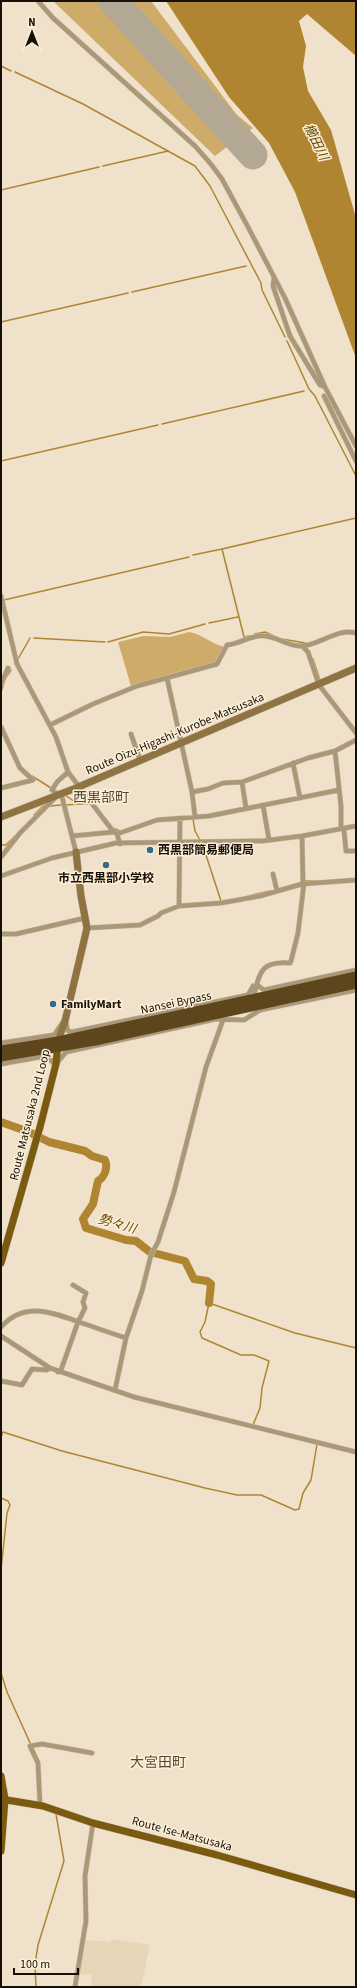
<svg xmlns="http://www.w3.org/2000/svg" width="357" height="1988" viewBox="0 0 357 1988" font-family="'Source Sans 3','Noto Sans JP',sans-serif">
  <rect width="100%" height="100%" fill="#f0e2ca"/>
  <path fill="#e7d5b7" d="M112,1939L150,1945L141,1987H91L92,1975L79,1974L86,1940L110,1942Z"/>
  <path fill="#cfab6a" d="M53,1H109L236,140L215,156Z
    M118,1H151L237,115L253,128L241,136Z
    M189,632C204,635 210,643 224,647L216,662L131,686L118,642L143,636L170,637Z"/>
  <path fill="#af8532" d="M166,1H356V56L307,14L299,21L306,46L303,67L308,91L331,130L356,218V358L295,192L269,143L229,97Z"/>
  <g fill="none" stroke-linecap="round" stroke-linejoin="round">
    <path stroke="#af8532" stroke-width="1.5" d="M1,66L11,71
      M15,72L83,104L195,166L210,186L261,283L262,290L285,337
      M103,166L168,151
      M1,190L99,167
      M132,292L246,266
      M1,322L128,293
      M287,341L309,389L315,396L356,476
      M162,424L304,391
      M1,461L158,425
      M193,555L222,549
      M4,600L189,557
      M209,623L238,617
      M255,634L265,632L274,636
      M250,636L244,637L222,549L356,518
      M34,638L105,642
      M282,639L305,643
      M108,642L143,632L169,634L205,624
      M18,659L30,638
      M313,659L320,680
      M1,692L5,679L11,670
      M32,776L51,788
      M65,795L78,804H91
      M94,804L113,828L120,831
      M67,805L78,804
      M50,806L61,805
      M34,815L44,805
      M193,819L195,831L200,840
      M202,843L221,901
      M1,845H6L15,836
      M304,881H318
      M248,896L270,891
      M253,1425L260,1408L262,1388L269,1361L254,1355H241L202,1338L200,1332L205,1322L209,1303L295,1333L356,1348
      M1,1437L3,1432L62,1451L205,1488L237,1495H261L295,1510L299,1509L303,1493L311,1480L317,1444
      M1,1498L8,1501L10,1505L7,1513L1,1570
      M1,1673L7,1692L31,1745
      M36,1987L35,1964L38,1945L64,1861L56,1814"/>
    <path stroke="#af8532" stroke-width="8" d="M1,1122L29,1132L49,1142L85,1151L92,1156L105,1160C108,1167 105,1177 98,1181L93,1204L83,1219L86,1228L126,1240L136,1241L150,1252L185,1261L194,1279L207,1281L211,1284L209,1303"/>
    <path stroke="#b3a894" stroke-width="29" d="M113,1L253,155"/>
    <defs>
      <path id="street" d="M38,1L53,18L195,146L210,163L222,179L248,227L285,298L325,387L356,446
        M274,278L273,286L290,336L320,385L325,387
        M324,396L356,461
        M1,596L17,664L56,737L68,772L112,830L117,834L120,844
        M302,646L308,652L319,685L356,733
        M167,678L192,792L195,817
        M1,684L8,668
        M50,725L93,704L137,686L217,664L227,645C240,644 252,634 265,636C277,637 288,646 300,646C317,647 338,627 356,633
        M1,727L20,768L33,780L1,788
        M131,734L140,760
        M335,751L341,806V828L344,830L346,851H356
        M293,763L300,798
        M68,772L57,782L52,790L62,797L76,852
        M242,782L246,808
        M192,792L208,789L223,783L242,782L308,758L335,751L356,740
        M263,805L269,840
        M117,834L157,820L209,816L339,790
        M72,836L114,832
        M302,836L303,883
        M1,857L20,833L55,798
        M273,874L277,891
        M1,876L52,858L116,843L262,841L302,836L356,826
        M179,906L180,819
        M87,928L140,925L158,916L161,913L179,906L221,903L260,896L302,884L356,880
        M1,934H16L85,918
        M257,985L264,990L356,970
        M253,999C260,973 259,961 290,963L291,961L298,933L304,883
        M1,1043L54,1035L63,1022L66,1023L68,1031L72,1032L248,995L253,986L257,985
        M1,1064L46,1056L49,1057L53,1063H57L66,1052L216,1019L244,1020L260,1010L356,990
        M1,1327C24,1301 51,1312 79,1322C94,1327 110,1333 126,1338
        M1,1336L50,1368L134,1397L356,1452
        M58,1372L61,1370L78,1322L85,1308L83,1302L86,1293L73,1285
        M1,1381L22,1385L32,1369L47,1370L50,1368
        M115,1390L126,1338L142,1291L151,1255L158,1242L174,1192L206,1067L223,1020
        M40,1805L38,1763L30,1746L42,1744L92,1753
        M75,1987L86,1921L85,1876L93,1823"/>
      <path id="secondary" d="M1,817L76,788L356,668
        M58,1041L65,1021L87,928L81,896L76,852"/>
      <path id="primary" d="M1,1263L40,1127L56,1064L58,1043
        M1,1776L5,1799L1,1851
        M1,1799L43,1806L93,1823L217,1855L356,1895"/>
      <path id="highway" d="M1,1050L58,1041L356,976
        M1,1057L95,1041L356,984"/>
    </defs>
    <use href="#street" stroke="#cdc0ab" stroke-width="5.5"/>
    <use href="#secondary" stroke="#cdc0ab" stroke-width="8"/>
    <use href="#primary" stroke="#cdc0ab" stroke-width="8"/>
    <use href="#highway" stroke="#cdc0ab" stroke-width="10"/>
    <use href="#street" stroke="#ab9878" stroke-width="4.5"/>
    <use href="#secondary" stroke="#8f7342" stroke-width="7"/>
    <use href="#primary" stroke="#7a5910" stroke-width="7"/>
    <use href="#highway" stroke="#5d461c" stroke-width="9"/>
  </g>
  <g fill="#346c86" stroke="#fdefd7" stroke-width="1.5">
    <circle cx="150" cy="850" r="4"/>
    <circle cx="106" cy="865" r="4"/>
    <circle cx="53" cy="1004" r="4"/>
  </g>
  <g text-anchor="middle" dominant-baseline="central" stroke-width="3" stroke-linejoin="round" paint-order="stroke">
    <g font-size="12" fill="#151008" stroke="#fdefd7">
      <text transform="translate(175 734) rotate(-23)">Route Oizu-Higashi-Kurobe-Matsusaka</text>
      <text transform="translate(176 1003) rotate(-12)">Nansei Bypass</text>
      <text transform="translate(30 1115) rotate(-76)">Route Matsusaka 2nd Loop</text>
      <text transform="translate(182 1834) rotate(15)">Route Ise-Matsusaka</text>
    </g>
    <g font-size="12" font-weight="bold" fill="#151008" stroke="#fdefd7" text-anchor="start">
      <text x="158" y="850">西黒部簡易郵便局</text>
      <text x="106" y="878" text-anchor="middle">市立西黒部小学校</text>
      <text x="61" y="1004">FamilyMart</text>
    </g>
    <g font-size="13" font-style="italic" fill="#664907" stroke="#fdefd7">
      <text transform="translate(316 142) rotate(64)">櫛田川</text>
      <text transform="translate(117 1224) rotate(16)">勢々川</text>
    </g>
    <g font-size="14" fill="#554a36" stroke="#fdefd7">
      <text x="101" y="798">西黒部町</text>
      <text x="158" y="1763">大宮田町</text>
    </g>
  </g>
  <rect width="357" height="1988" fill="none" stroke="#151008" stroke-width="4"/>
  <g transform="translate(32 32)" stroke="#fdefd7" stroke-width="3" paint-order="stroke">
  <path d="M0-3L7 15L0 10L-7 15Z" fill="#151008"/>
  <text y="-6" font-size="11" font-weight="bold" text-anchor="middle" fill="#151008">N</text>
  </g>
  <path d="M14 1968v6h64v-6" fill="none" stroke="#151008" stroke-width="2"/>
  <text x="20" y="1968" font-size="12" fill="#151008" stroke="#fdefd7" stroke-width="3" paint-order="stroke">100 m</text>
</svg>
